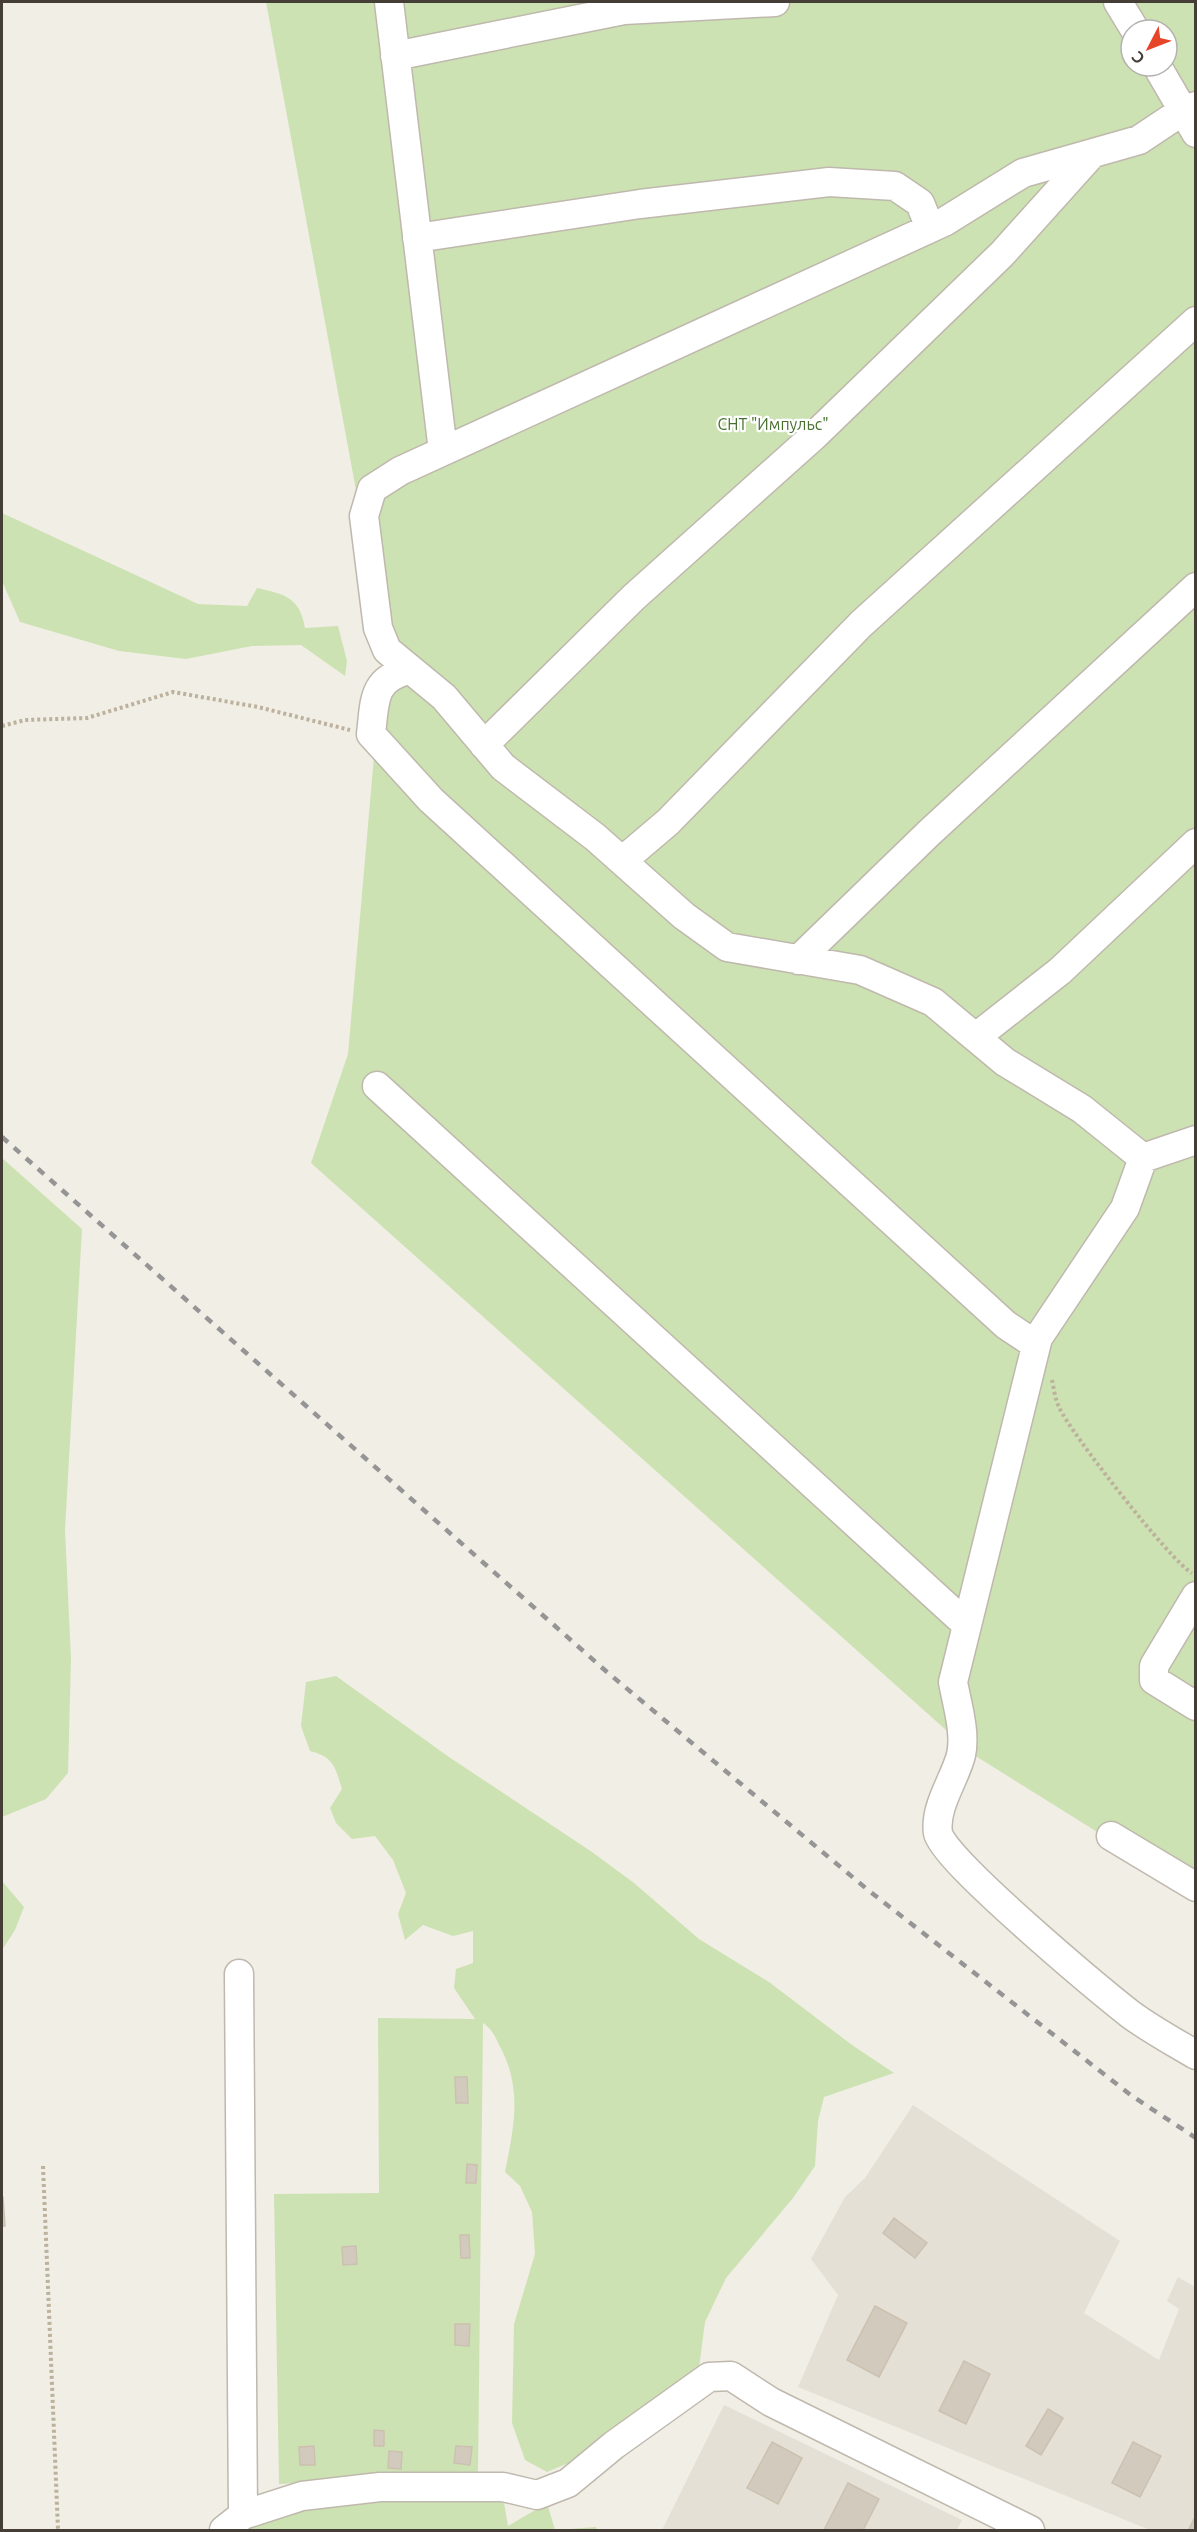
<svg xmlns="http://www.w3.org/2000/svg" width="1197" height="2532" viewBox="0 0 1197 2532" font-family="Ubuntu,sans-serif">
  <rect width="100%" height="100%" fill="#f1eee6"/>
  <path fill="#e5e0d5" d="M913,2105L1120,2241L1084,2313L1159,2360L1179,2309L1167,2301L1178,2277L1195,2287V2530H1150L798,2387L838,2295L811,2259L845,2197L865,2178Z
    M724,2405L962,2520L957,2530H662Z"/>
  <path fill="#cde2b2" fill-rule="evenodd" d="M266,2H1195V1893L974,1755L311,1163L348,1054L384,642ZM1131,30H1167V66H1131Z
    M2,513L198,604L247,606L257,588C284,594 300,597 305,628L338,626L347,661L345,676L301,645L252,646L186,659L119,651L20,622L2,581Z
    M2,1158L82,1229L65,1530L71,1659L68,1773L46,1799L2,1817Z
    M336,1676L449,1757L592,1852L634,1883L699,1939L769,1982L852,2045L894,2073L824,2097L818,2121L815,2166L793,2198L726,2278L705,2322L699,2368L585,2456L547,2472L525,2460L512,2423L514,2324L535,2254L532,2212L520,2186L505,2172C514,2127 523,2087 499,2045C495,2036 492,2029 483,2023L478,2475L279,2484L274,2194L379,2193L378,2018L475,2019L454,1988L456,1969L473,1963V1931L453,1936L423,1925L405,1940L398,1914L406,1893L393,1860L375,1836L352,1839L336,1823L330,1808L342,1789C335,1767 334,1757 310,1751L301,1726L306,1682Z
    M2,1881L24,1907L15,1930L2,1950Z
    M503,2497L508,2526L547,2503L555,2530L596,2527L597,2530H239L254,2521L350,2499Z"/>
  <path fill="#d2cabd" stroke="#ccc1b0" stroke-width="1.5" d="M455,2077H467L468,2103H456Z
    M467,2164L477,2165L476,2183H466Z
    M2,2197H3L5,2226H2Z
    M894,2218L927,2243L915,2258L883,2233Z
    M460,2235H469L470,2258H461Z
    M356,2246L357,2264L343,2265L342,2247Z
    M875,2306L907,2323L879,2377L847,2360Z
    M455,2324H470L469,2346L455,2345Z
    M964,2361L990,2374L966,2424L939,2411Z
    M1048,2409L1063,2418L1041,2455L1026,2446Z
    M374,2430L384,2431V2446H374Z
    M772,2442L802,2458L778,2504L747,2488Z
    M1133,2442L1161,2456L1140,2497L1112,2483Z
    M314,2446L315,2465H300L299,2447Z
    M456,2446L472,2447L470,2465L454,2463Z
    M389,2451L402,2452L401,2469L388,2468Z
    M848,2483L879,2499L863,2530H824Z
    M1196,2515V2530H1193L1189,2529Z"/>
  <g fill="none" stroke-linecap="round" stroke-linejoin="round">
    <defs>
      <path id="minor" d="M389,2L443,451
        M1118,2L1135,30
        M395,56L624,10L775,2
        M1157,66L1196,133
        M417,238L640,204L829,182L895,186L920,203L930,228
        M409,670C372,679 375,701 371,734L431,800L1006,1325L1036,1345
        M484,745L634,597L815,435L1002,254L1092,154
        M622,861L668,822L861,624L1196,321
        M798,960L929,833L1196,587
        M976,1037L1060,971L1196,843
        M377,1086L967,1625
        M1196,1140L1143,1158L1125,1208L1038,1338L953,1682C957,1704 966,1733 961,1755C955,1779 934,1807 938,1833C942,1859 1101,1991 1130,2014C1150,2029 1174,2042 1196,2055
        M1143,1158L1082,1109L1005,1062L933,1002L860,970L727,947L684,916L595,837L503,767L444,697L387,650L378,628L364,516L372,489L400,471L944,222L1023,173L1139,140L1184,110L1196,106
        M1196,1596L1154,1666V1680L1196,1706
        M1111,1836L1196,1887
        M239,1974L243,2515
        M224,2530L243,2515L302,2496L380,2487H503L537,2495L568,2483L614,2445L709,2377L731,2376L771,2402L1030,2530"/>
    </defs>
    <use href="#minor" stroke="#bfb8ad" stroke-width="31"/>
    <path stroke="#bcb19c" stroke-width="4" stroke-dasharray="3 3" stroke-linecap="butt" d="M2,726L25,720L87,718L173,692L258,707L350,730
      M1052,1380C1054,1389 1055,1399 1059,1407C1069,1431 1172,1563 1192,1573
      M43,2166L58,2530"/>
    <use href="#minor" stroke="#fff" stroke-width="28"/>
    <path stroke="#959595" stroke-width="4.5" stroke-dasharray="8 8" stroke-linecap="butt" d="M2,1137L607,1672L868,1890L1132,2096L1196,2138"/>
  </g>
  <g text-anchor="middle" dominant-baseline="central" stroke-width="4.5" stroke-linejoin="round" paint-order="stroke">
    <g font-size="16" fill="#47702f" stroke="#fff">
      <text x="773" y="424">СНТ "Импульс"</text>
    </g>
  </g>
  <rect width="1197" height="2532" fill="none" stroke="#443e36" stroke-width="6"/>
  <g transform="translate(1149 48) rotate(228)"><circle r="28" fill="#ffffff" stroke="#b4b2af" stroke-width="1.5"/>
  <path d="M0-4.5L10 22L0 15L-10 22Z" fill="#e74528"/>
  <text y="-9" font-size="16" font-weight="bold" text-anchor="middle" fill="#443e36">С</text>
  </g>
</svg>
